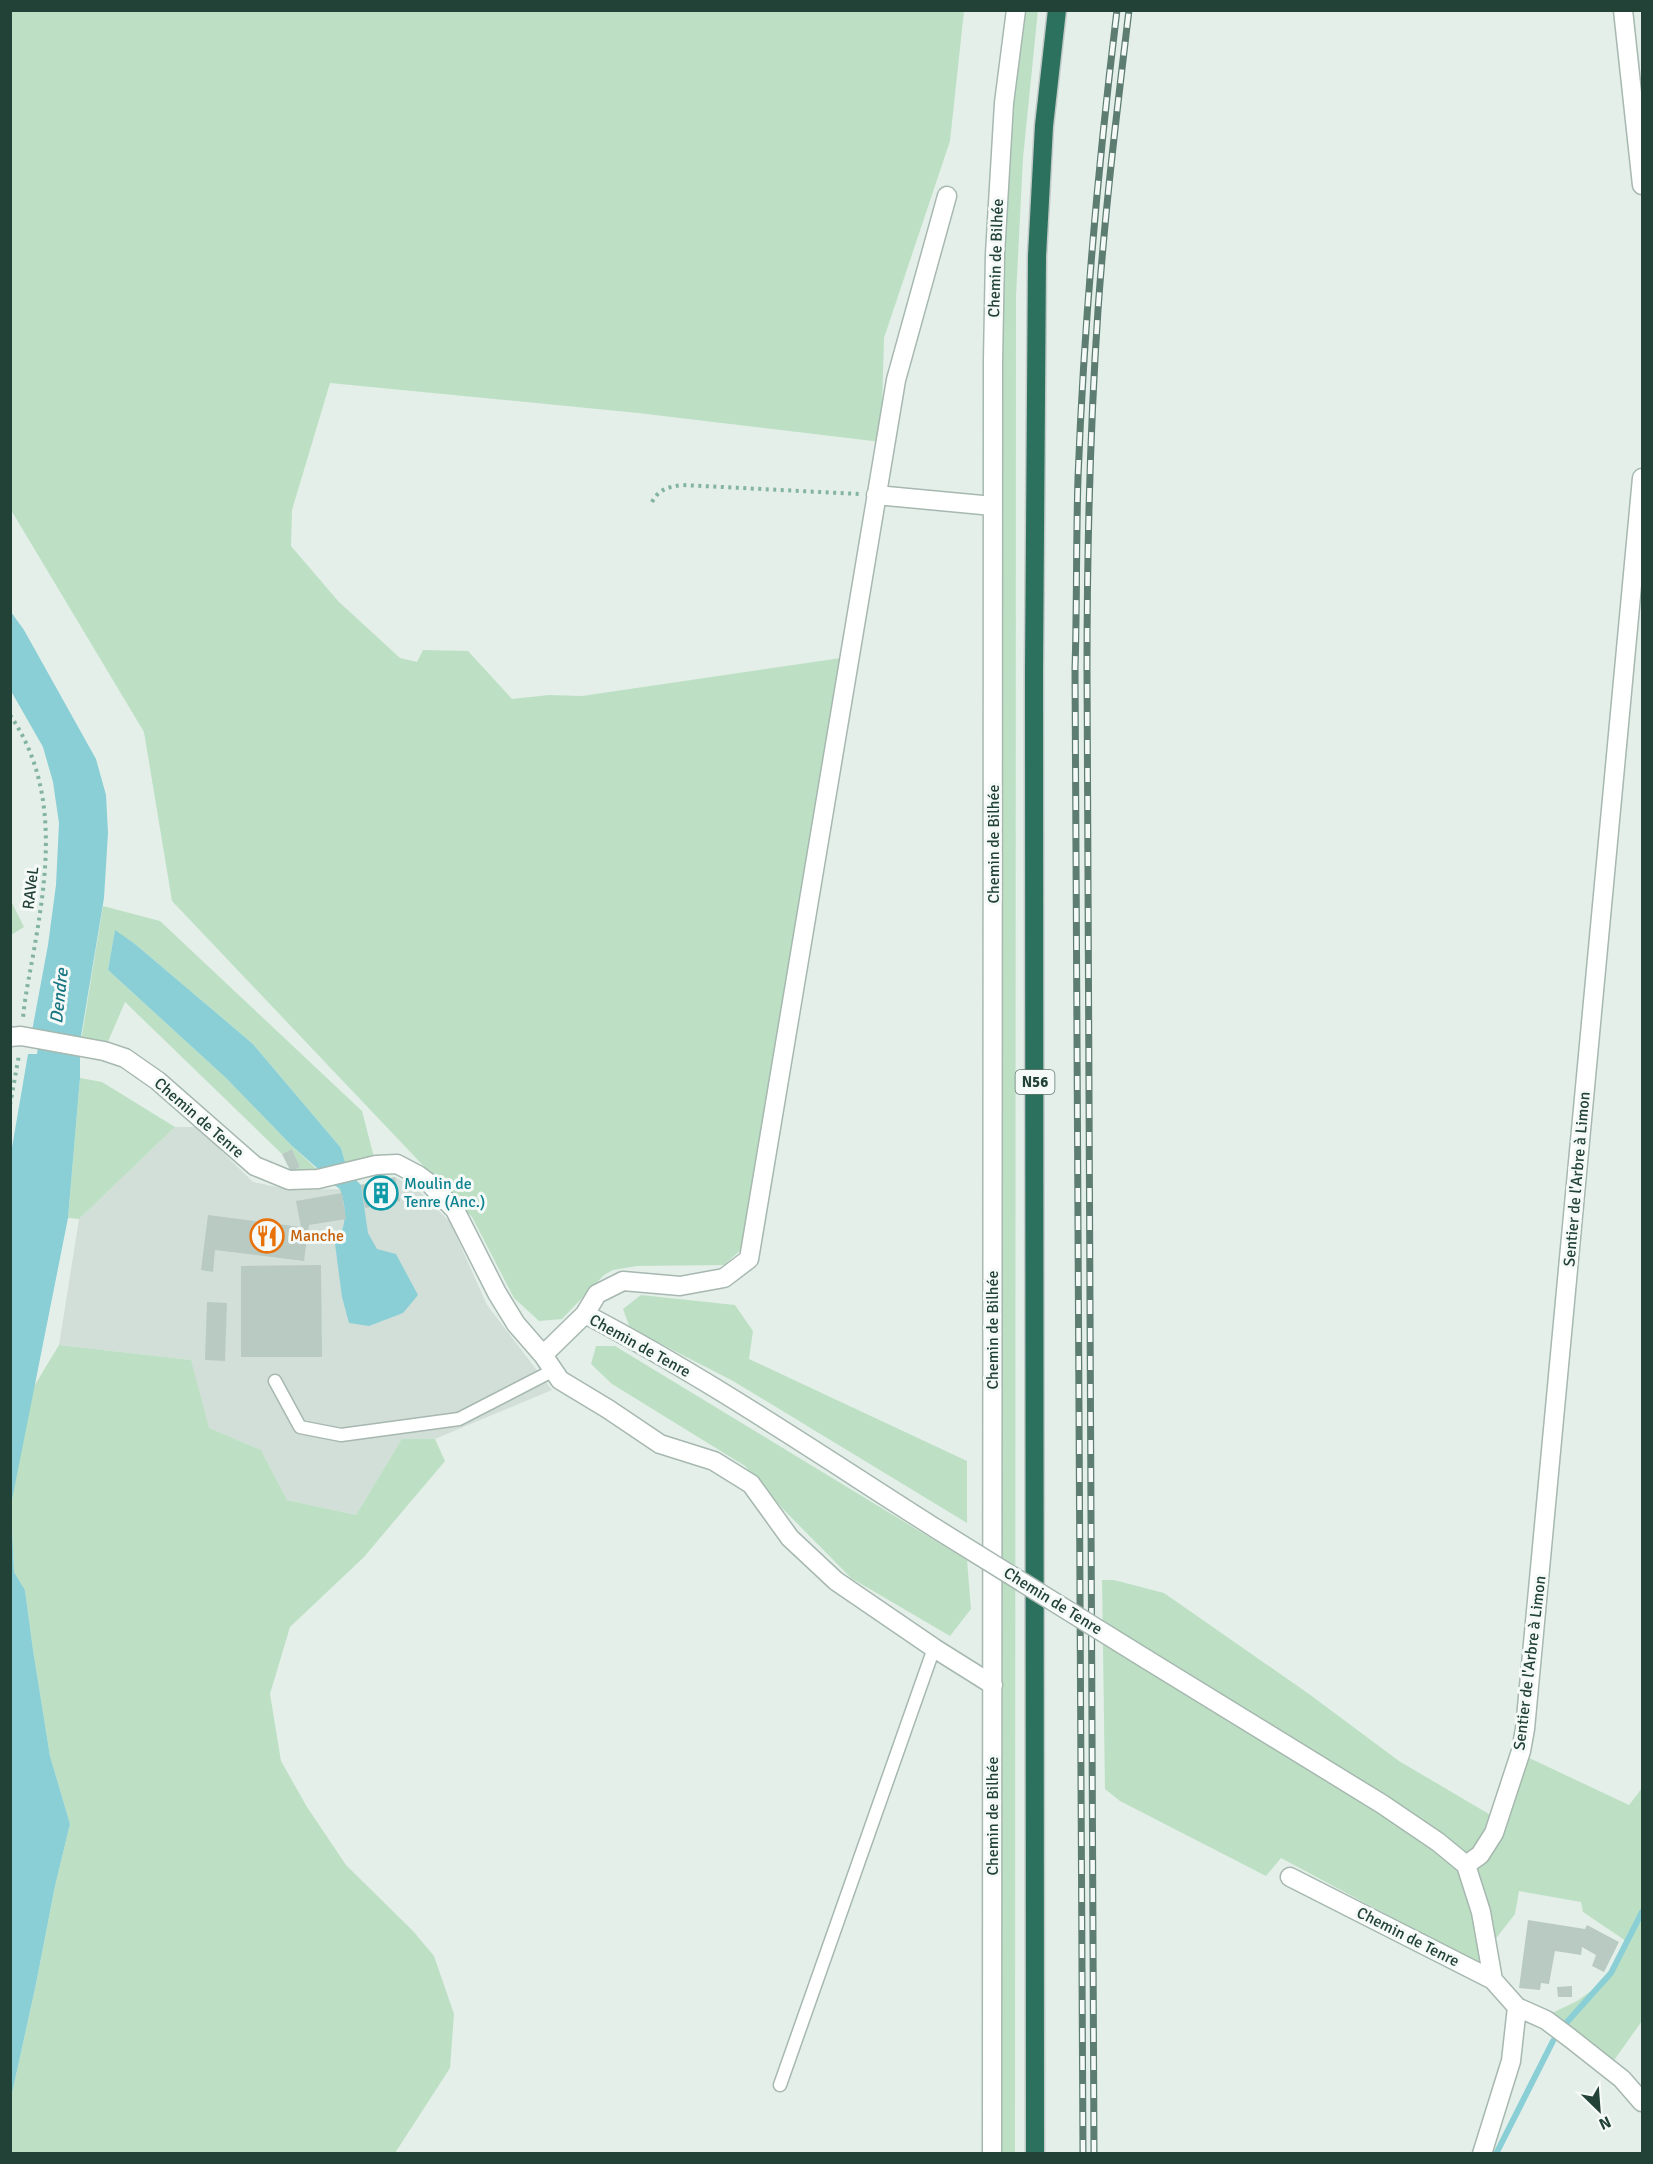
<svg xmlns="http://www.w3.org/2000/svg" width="1653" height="2164" viewBox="0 0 1653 2164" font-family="Signika,sans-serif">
  <rect width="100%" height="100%" fill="#e4efe9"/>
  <path fill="#d2dfd8" d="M175,1127H197L253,1182L292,1190L340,1189L395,1177L418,1190L450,1222L487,1305L552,1390L435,1439L402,1440L356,1515L287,1500L261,1450L208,1428L190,1360L59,1345L79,1219Z"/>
  <path fill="#bde0c4" d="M1038,10L1023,158L1016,296L1015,2153L1001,2154L1002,299L1006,190L1022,11Z
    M11,11H964L950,141L884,338L881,442L638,413L330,383L292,510L291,546L338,601L400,658L417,662L423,650L468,651L512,699L549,695L582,696L841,658L742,1249L724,1265L637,1266L613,1270L604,1275L562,1319L539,1321L514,1298L472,1217L172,901L144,732L11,510Z
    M10,899L24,927L11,935H10Z
    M103,906L160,921L362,1111L376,1165L348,1172L341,1148L253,1044L135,944L115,931L108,970L226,1078L291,1145L322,1174L281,1177L300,1167L292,1149L282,1154L125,1002L104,1051L80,1047Z
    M80,1078L102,1082L175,1127L79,1219L68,1218Z
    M641,1295L735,1305L753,1331L749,1359L967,1461V1523L733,1381L630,1328L623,1309Z
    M59,1345L191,1360L209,1428L261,1450L287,1500L356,1515L402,1439H435L445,1461L364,1557L290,1627L270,1694L281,1761L307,1807L346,1865L413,1931L434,1956L454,2014L450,2068L395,2153L11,2154V2098L36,1984L55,1886L70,1824L50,1756L33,1650L25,1590L14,1572L11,1505L33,1388Z
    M596,1346H615L967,1560L971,1609L950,1636L851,1578L783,1509L745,1466L612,1384L591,1364Z
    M1102,1580H1114L1164,1593L1309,1694L1399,1761L1494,1817L1525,1756L1629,1805L1642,1788V2021L1612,2063L1550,2014L1577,2001L1608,1979L1626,1941L1583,1912L1581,1902L1519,1891L1515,1914L1477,1963L1281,1858L1266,1876L1120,1801L1105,1789Z"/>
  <path fill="#8acfd6" d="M11,612L24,630L96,759L106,795L108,833L104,898L80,1042V1078L68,1218L11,1505L14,1572L25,1590L33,1650L50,1756L70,1824L55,1886L36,1984L11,2098L10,1159L28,1054H37L40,1033L32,1031L48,945L56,885L59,823L53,782L43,747L11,691Z
    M115,930L135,944L253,1044L341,1148L348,1172L361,1185L368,1233L377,1249L396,1254L418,1295L403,1313L369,1326L349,1323L342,1297L335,1244C347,1227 347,1209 340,1189L324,1178L317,1168L291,1145L226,1078L108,970Z"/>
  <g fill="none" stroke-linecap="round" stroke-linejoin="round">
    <path stroke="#8acfd6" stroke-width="6" d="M1567,2022L1611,1973L1642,1912
      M1496,2154L1553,2041"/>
  </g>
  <path fill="#b9cac2" d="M292,1149L300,1167L291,1172L282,1154Z
    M395,1177L400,1201L365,1208L361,1185Z
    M342,1193L346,1219L309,1225L304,1261L215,1250L213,1272L201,1270L208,1215L301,1227L296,1201Z
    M321,1265L322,1357H241V1266Z
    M207,1302L227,1303L225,1361L205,1360Z
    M1528,1920L1585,1929L1587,1925L1619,1942L1604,1972L1592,1966L1596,1955L1582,1947L1581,1955L1555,1951L1549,1984L1541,1983L1540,1990L1519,1988Z
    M1572,1986V1997H1558L1557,1987Z"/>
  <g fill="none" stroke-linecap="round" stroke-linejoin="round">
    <defs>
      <path id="lane" d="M275,1381L300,1427L341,1435L459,1419L554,1370
        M780,2085L934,1648"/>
      <path id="street" d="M1623,10L1642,185
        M876,495L993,506
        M10,1037L21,1036L104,1051L125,1058L158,1081L255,1166L289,1180L318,1179L376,1165L397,1164L418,1175L430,1184L455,1210L497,1293L516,1324L543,1355L560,1380L608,1409L660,1444L714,1461L751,1484L790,1538L836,1581L934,1648L993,1685
        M585,1314C706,1377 820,1455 935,1528
        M543,1355L585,1314L597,1294L623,1281L680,1286L724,1278L749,1259L896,380L947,196
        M1146,1659L1382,1804L1438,1842L1466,1865L1481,1912L1493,1980
        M1466,1865L1480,1855L1494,1833L1521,1751L1525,1729L1642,478
        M1290,1877L1493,1980L1517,2007L1546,2020L1570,2038L1622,2079L1642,2102
        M992,2154L993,360L995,254L1004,103L1016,10
        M1482,2154L1511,2061L1517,2007"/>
      <path id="highway" d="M1035,2154L1034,670L1037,256L1044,126L1057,10"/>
    </defs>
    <use href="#lane" stroke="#a6b8b0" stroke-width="15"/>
    <use href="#street" stroke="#a6b8b0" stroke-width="21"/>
    <use href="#highway" stroke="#c1cac7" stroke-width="21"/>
    <path stroke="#83b4a2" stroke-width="4" stroke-dasharray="3 4.5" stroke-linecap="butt" d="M652,502C659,489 668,487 682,485L860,494
      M10,715C59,786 48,870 34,950C30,973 25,995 23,1018
      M10,1105L19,1055"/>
    <use href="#lane" stroke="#fff" stroke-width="12"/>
    <use href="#street" stroke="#fff" stroke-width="18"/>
    <use href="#highway" stroke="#2c705e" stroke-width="18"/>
    <defs>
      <path id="rail" d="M1083,2154L1075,669C1077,606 1076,542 1078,478C1084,321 1098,166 1117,10
        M1094,2154L1087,669C1087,549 1090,429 1098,310C1105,210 1117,110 1129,10"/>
    </defs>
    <use href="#rail" stroke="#5d7d72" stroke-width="7"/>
    <use href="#rail" stroke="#f5faf8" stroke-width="4.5" stroke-dasharray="14" stroke-linecap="butt"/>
    <defs>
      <path id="street-bridge" d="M935,1528L1146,1659"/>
    </defs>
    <use href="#street-bridge" stroke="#a6b8b0" stroke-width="21" stroke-linecap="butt"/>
    <use href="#street-bridge" stroke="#fff" stroke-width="18"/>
  </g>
  <defs>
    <symbol id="building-ring" viewBox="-11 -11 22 22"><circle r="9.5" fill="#f5faf8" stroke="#0f9aa8" stroke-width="1.5"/><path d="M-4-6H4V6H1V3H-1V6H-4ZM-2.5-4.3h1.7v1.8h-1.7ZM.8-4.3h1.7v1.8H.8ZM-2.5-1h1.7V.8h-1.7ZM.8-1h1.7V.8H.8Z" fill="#0f9aa8"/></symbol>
    <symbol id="restaurant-ring" viewBox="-11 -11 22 22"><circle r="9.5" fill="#f5faf8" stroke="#e8710a" stroke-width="1.5"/><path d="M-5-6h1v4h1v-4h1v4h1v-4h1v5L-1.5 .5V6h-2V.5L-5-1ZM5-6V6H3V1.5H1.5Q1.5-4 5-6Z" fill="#e8710a"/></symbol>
  </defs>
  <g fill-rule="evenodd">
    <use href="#building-ring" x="362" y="1174" width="38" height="38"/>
    <use href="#restaurant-ring" x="248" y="1217" width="38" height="38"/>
  </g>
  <g text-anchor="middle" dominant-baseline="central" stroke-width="6" stroke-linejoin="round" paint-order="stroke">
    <rect fill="#f5faf8" stroke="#617971" stroke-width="1.5" x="1015.5" y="1070" width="39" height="24" rx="4.5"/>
    <g font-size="15" font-weight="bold" fill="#224237">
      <text x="1035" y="1082">N56</text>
    </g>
    <g font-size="16" fill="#224237" stroke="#f5faf8">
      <text transform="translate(996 258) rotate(-88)">Chemin de Bilhée</text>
      <text transform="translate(994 844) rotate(-90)">Chemin de Bilhée</text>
      <text transform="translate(31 888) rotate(-83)">RAVeL</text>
      <text transform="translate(199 1118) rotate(41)">Chemin de Tenre</text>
      <text transform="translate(1577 1179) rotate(-85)">Sentier de l'Arbre à Limon</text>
      <text transform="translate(993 1330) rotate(-90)">Chemin de Bilhée</text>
      <text transform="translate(640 1346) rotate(29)">Chemin de Tenre</text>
      <text transform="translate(1053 1601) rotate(32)">Chemin de Tenre</text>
      <text transform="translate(1530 1663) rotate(-83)">Sentier de l'Arbre à Limon</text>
      <text transform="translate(993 1816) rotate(-90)">Chemin de Bilhée</text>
      <text transform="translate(1408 1937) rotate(27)">Chemin de Tenre</text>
    </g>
    <g font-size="16" fill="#0d838f" stroke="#f5faf8" text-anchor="start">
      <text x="404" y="1184">Moulin de<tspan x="404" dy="18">Tenre (Anc.)</tspan></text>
    </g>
    <g font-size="16" fill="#c56008" stroke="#f5faf8" text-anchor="start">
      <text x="290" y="1236">Manche</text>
    </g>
    <g font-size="18" font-style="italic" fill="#187682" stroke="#f5faf8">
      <text transform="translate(59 996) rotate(-84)">Dendre</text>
    </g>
  </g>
  <rect width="1653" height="2164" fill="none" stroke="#224237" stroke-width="24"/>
  <g transform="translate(1599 2110) rotate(155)" stroke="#f5faf8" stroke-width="4.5" paint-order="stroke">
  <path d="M0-4.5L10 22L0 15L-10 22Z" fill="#224237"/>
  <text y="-9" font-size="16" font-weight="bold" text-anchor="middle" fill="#224237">N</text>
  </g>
</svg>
